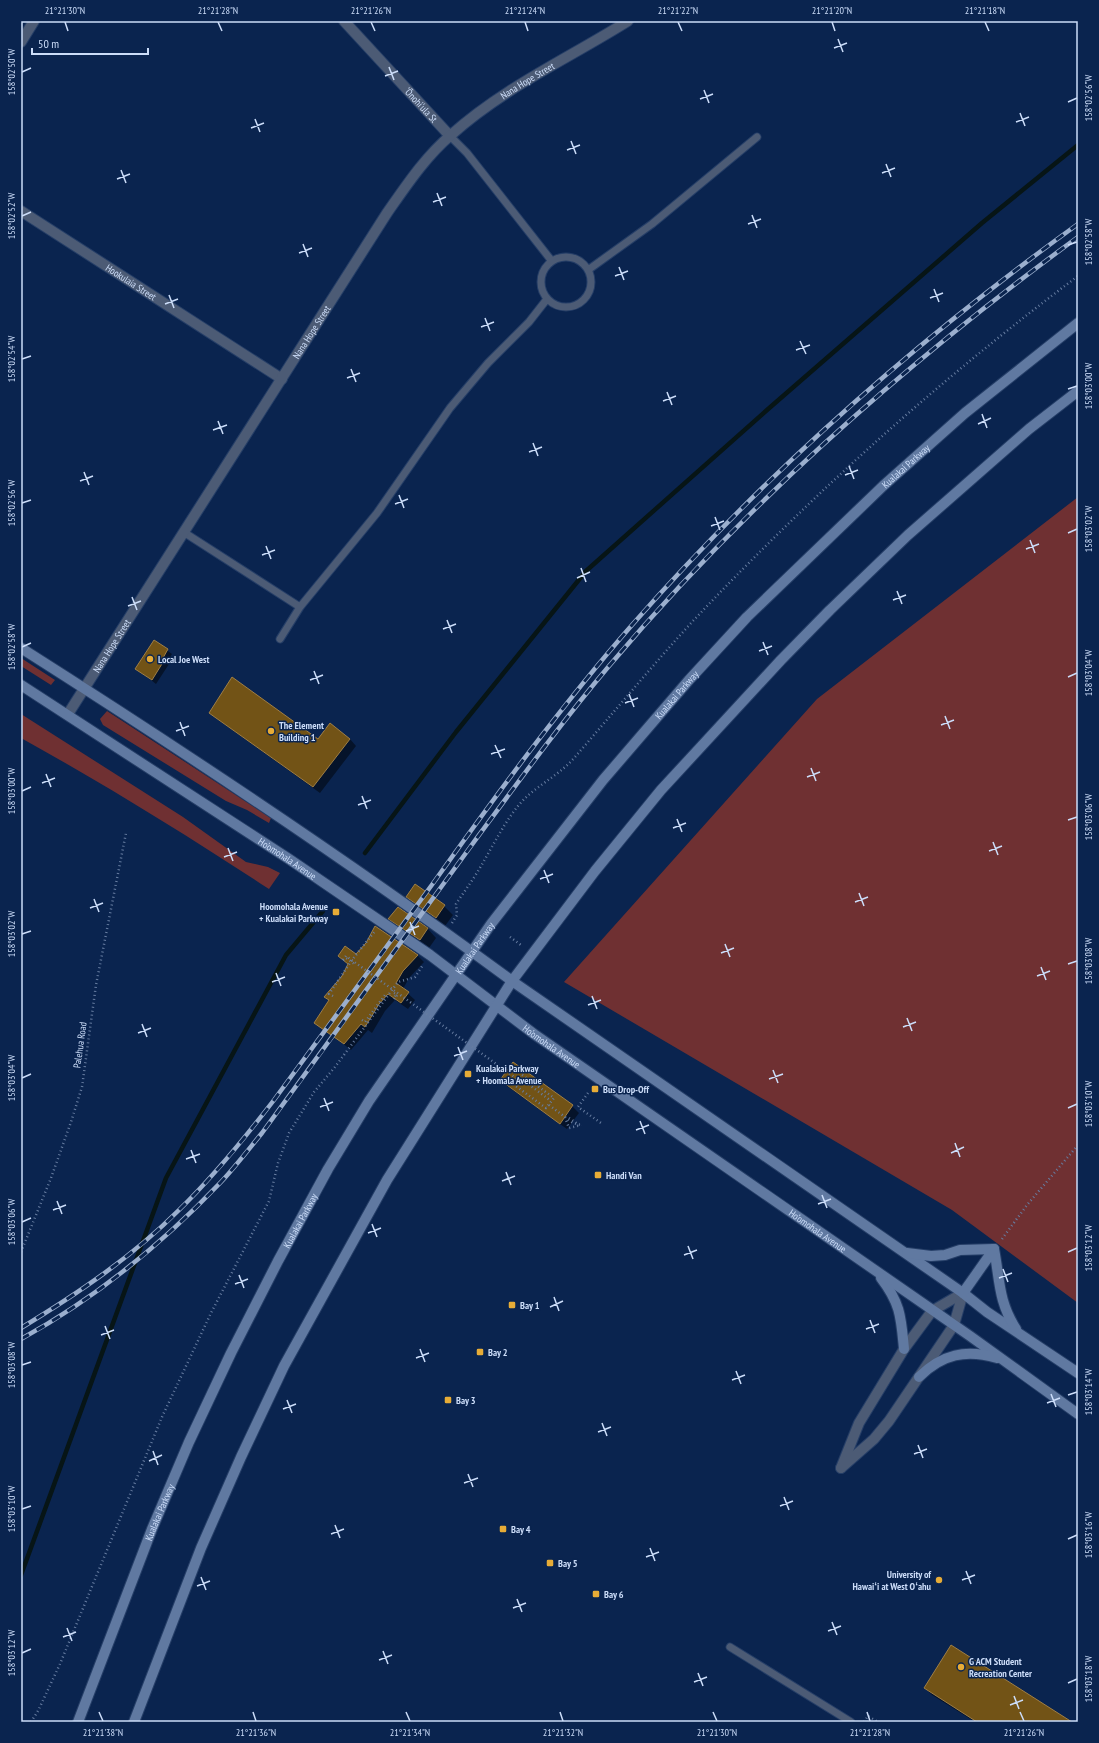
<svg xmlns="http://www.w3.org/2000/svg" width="1099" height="1743" viewBox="0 0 1099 1743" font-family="'PT Sans Narrow',sans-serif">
  <rect width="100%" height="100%" fill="#0a244f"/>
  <path fill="#6f3032" d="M1078,497V1303L952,1210L564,982L817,699Z
    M21,658L55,680L51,685L21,666Z
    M107,711L271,818L269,823L247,810L226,801L103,725L100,719Z
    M21,714L183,817L246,862L268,867L280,873L269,889C188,836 106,785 21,738Z"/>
  <path fill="#0007" d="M154,641L172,654L167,662L169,664L156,684L137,669Z
    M211,713L319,741L350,739L356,746L320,793L217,719Z
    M416,885L444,906L453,915L445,926L416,905L407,897Z
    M398,909L428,929L436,938L429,948L399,928L390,919Z
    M376,927L418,956L424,962L409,978L403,989L415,1000L408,1009L395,1000L385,1011L372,1033L368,1030L351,1050L316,1022L349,965L339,956L356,955L367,944Z
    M501,1080L572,1106L579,1113L567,1129L507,1086Z
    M925,1688L1070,1722H975L932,1695Z"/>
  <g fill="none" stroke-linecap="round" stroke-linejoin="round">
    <path stroke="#071516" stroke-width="4.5" d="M365,853L456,732L586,571L767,410L982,223L1078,145
      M21,1575L166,1178L286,955L323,911"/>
  </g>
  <path fill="#725316" stroke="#9f7e45" d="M154,640L168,649L163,658L165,659L152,680L135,669Z
    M232,677L318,739L330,723L350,739L313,787L209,713Z
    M415,884L445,905L436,918L406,897Z
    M398,907L428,928L420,940L388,919Z
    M375,926L418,955L403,971L396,983L409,992L401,1003L388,994L379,1004L365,1027L361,1024L344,1044L314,1023L329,1000L324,997L342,976L348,964L338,956L345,946L356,954L366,943Z
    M513,1062L573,1105L560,1124L500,1080Z
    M951,1645L1072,1722H977L924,1688Z"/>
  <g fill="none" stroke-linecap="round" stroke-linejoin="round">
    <defs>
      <path id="lane" d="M450,136L467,153L551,260
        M541 282a25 25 0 1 1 50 0a25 25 0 1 1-50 0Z
        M588,270L652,224L757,137
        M185,533L300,607
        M280,639L300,607L377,513L450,408L488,363L529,322L547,299
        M730,1647L851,1722"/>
      <g id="street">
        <path id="s1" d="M344,21L450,136"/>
        <path d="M21,42L34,21"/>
        <path id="s2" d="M21,211L282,379"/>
        <path id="s3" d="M68,714L387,213C406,186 425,157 451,135C503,88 569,58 628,21"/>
        <path d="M841,1468L859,1423L904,1349L932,1311L963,1293"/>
        <path d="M841,1468L874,1439L889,1421L954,1325L963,1293"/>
      </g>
      <g id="secondary">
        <path d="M21,648C188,754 353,864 512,981L963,1293L987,1312L1078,1373"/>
        <path id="s4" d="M21,685L289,859L430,955L534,1034L970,1336L1078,1414"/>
        <path d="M994,1249C1000,1280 998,1301 1016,1329"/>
        <path d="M907,1253L931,1256L945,1255L960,1250L994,1249"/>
        <path d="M881,1278C901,1304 901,1318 904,1349"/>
        <path d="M963,1293L994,1249"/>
        <path d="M919,1377C942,1354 966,1349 997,1358"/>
        <path id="s5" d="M78,1722L152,1529L189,1442L231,1353L278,1261L328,1169L369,1101L491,924L603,780L689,680L747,617L883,486L965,413L1078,323"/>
        <path d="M134,1722L201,1548L241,1457L284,1366L387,1180L512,981L595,871L661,790L781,660L830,610L908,535L1029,429L1078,391"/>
      </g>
    </defs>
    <use href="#lane" stroke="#253e67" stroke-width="9"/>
    <use href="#street" stroke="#253e67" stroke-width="12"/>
    <use href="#secondary" stroke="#253e67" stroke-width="12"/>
    <path stroke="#677da1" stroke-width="2.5" stroke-dasharray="1 3" stroke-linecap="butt" d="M452,923L457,915L456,904C463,893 471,883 478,871C491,850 502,826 518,806C534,786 558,777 575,757C614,712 652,666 692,622C810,496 940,379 1078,276
      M510,937L521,945
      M343,960L346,958L356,965
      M333,996L329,994L352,960L375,931
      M394,999L398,994
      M362,1020L365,1022L385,995
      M506,1071L517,1079L513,1084L546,1108L554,1098L521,1074L524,1070
      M519,1077L551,1101
      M588,1093L578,1107L601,1123
      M549,1105L573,1123L581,1125
      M565,1117L569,1128L581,1125
      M569,1118L578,1124
      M1002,1239L1027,1205L1078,1145
      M21,1252L51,1178L71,1122L82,1087L96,985L126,833
      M31,1722L38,1711L60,1664L162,1417L211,1313L269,1201L278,1163L289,1133L314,1092L335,1067L398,982L415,977L423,965
      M864,1722L868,1716L878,1722"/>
    <use href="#lane" stroke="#4c5b75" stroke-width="7"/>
    <use href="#street" stroke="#4c5b75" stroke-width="10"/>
    <use href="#secondary" stroke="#6079a1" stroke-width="10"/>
    <defs>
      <path id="rail" d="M21,1328C77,1294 132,1257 179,1210C214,1176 244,1139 274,1100C327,1027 381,955 434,882C497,794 561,706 632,625C763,476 917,340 1078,224
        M21,1339C96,1298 162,1244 221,1182C235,1167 248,1150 262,1133C332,1038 401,942 471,846C516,785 560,724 609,666C746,504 907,362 1078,237"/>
    </defs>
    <use href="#rail" stroke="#9bafce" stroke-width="4.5"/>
    <use href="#rail" stroke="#0a244f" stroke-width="3" stroke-dasharray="9" stroke-linecap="butt"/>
    <path stroke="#677da1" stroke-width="2.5" stroke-dasharray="1 3" stroke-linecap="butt" d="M343,960L346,956L506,1071
      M394,993L396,994L394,999"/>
  </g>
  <path fill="none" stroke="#ccddf9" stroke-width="1.5" d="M65,22L68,31M218,22L222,31M371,22L375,31M525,22L528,31M678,22L682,31M832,22L835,31M985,22L989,31M838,39L843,52M834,48L847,43M389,67L394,80M22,72L31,68M385,76L398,71M704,90L709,103M700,99L713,94M1068,102L1077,98M1020,113L1025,126M255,119L260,132M1016,122L1029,117M251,128L264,123M571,141L576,154M567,150L580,145M886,164L891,177M121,170L126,183M882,173L895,168M117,179L130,174M437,193L442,206M433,202L446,197M752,215L757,228M22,216L31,212M748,224L761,219M303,244L308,257M1068,245L1077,242M299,253L312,248M619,267L624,280M615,276L628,271M934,289L939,302M169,295L174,308M930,298L943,293M165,304L178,299M485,318L490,331M481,327L494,322M800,341L806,354M796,350L810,345M22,359L31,356M351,369L356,382M347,378L360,373M1068,389L1077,386M667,392L672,405M663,401L676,396M982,414L987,428M218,421L223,434M978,424L991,418M213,430L227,425M533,443L538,456M529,452L542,447M849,466L854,479M84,472L89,485M845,475L858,470M80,481L93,476M399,495L404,508M22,503L31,500M395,504L408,499M715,517L720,530M711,526L724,521M1068,533L1077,529M1030,540L1035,553M266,546L271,559M1026,549L1039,544M262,555L275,550M581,568L586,582M577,578L590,572M897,591L902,604M132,597L137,610M893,600L906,595M128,606L141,601M447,620L452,633M443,629L456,624M763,642L768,655M22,647L31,643M759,651L772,646M314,671L319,684M1068,677L1077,673M310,680L323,675M629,694L634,707M625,703L638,698M945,716L950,729M180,722L185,736M941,725L954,720M176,731L189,726M495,745L501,758M491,754L505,749M811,768L816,781M46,774L51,787M807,777L820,772M42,783L55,778M22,791L31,787M362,796L367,809M358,805L371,800M677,819L682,832M1068,820L1077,817M673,828L686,823M993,842L998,855M228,848L233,861M989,851L1002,846M224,857L237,852M544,870L549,883M540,879L553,874M859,893L864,906M94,899L99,912M855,902L868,897M90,908L103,903M410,922L415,935M406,931L419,926M22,934L31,931M725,944L730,957M721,953L734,948M1068,964L1077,961M1041,967L1046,980M276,973L281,986M1037,976L1050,971M272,982L285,977M592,996L597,1009M588,1005L601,1000M907,1018L912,1031M142,1024L147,1037M903,1027L916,1022M138,1033L151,1028M458,1047L463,1060M454,1056L467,1051M773,1070L778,1083M22,1078L31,1074M769,1079L783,1074M324,1098L329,1111M320,1107L333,1102M1068,1108L1077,1104M640,1121L645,1134M636,1130L649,1125M955,1143L960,1157M191,1150L196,1163M951,1153L964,1147M186,1159L200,1154M506,1172L511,1185M502,1181L515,1176M822,1195L827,1208M57,1201L62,1214M818,1204L831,1199M53,1210L66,1205M22,1222L31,1218M372,1224L377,1237M368,1233L381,1228M688,1246L693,1259M1068,1252L1077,1248M684,1255L697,1250M1003,1269L1008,1282M239,1275L244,1288M999,1278L1012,1273M235,1284L248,1279M554,1297L559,1311M550,1307L563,1301M870,1320L875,1333M105,1326L110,1339M866,1329L879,1324M101,1335L114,1330M420,1349L425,1362M416,1358L429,1353M22,1365L31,1362M736,1371L741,1384M732,1380L745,1375M1051,1394L1056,1407M1068,1395L1077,1392M287,1400L292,1413M1047,1403L1060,1398M283,1409L296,1404M602,1423L607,1436M598,1432L611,1427M918,1445L923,1458M153,1451L158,1465M914,1454L927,1449M149,1461L162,1455M468,1474L473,1487M464,1483L478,1478M784,1497L789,1510M780,1506L793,1501M22,1509L31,1506M335,1525L340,1538M331,1534L344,1529M1068,1539L1077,1535M650,1548L655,1561M646,1557L659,1552M966,1571L971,1584M201,1577L206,1590M962,1580L975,1575M197,1586L210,1581M517,1599L522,1612M513,1608L526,1603M832,1622L837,1635M67,1628L72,1641M828,1631L841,1626M63,1637L76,1632M383,1651L388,1664M22,1653L31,1649M379,1660L392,1655M698,1673L703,1686M694,1682L707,1677M1068,1683L1077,1679M1014,1696L1019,1709M1010,1705L1023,1700M99,1712L103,1721M253,1712L256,1721M406,1712L410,1721M560,1712L563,1721M713,1712L717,1721M867,1712L870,1721M1020,1712L1024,1721"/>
  <g fill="#e7ac37" stroke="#0a244f" stroke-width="1.5">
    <circle cx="150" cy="659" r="4"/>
    <circle cx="271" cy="731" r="4"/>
    <rect x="332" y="908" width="8" height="8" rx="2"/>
    <rect x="464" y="1070" width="8" height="8" rx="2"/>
    <rect x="591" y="1085" width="8" height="8" rx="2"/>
    <rect x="594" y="1171" width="8" height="8" rx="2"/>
    <rect x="508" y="1301" width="8" height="8" rx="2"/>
    <rect x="476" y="1348" width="8" height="8" rx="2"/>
    <rect x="444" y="1396" width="8" height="8" rx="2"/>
    <rect x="499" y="1525" width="8" height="8" rx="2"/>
    <rect x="546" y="1559" width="8" height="8" rx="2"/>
    <circle cx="939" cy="1580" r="4"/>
    <rect x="592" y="1590" width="8" height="8" rx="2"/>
    <circle cx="961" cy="1667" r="4"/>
  </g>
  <g text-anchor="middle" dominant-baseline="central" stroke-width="3" stroke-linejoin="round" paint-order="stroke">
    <g font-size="10" fill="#ccddf9" stroke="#0a244f">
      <text stroke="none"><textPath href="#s3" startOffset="789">Nana Hope Street</textPath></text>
      <text stroke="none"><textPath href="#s1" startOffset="114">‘Ōnohi‘ula St</textPath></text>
      <text stroke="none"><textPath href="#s2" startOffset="131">Hookulaia Street</textPath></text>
      <text stroke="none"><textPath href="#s3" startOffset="453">Nana Hope Street</textPath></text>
      <text stroke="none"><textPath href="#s5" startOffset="1521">Kualakai Parkway</textPath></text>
      <text stroke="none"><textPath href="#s3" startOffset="81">Nana Hope Street</textPath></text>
      <text stroke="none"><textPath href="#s5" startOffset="1197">Kualakai Parkway</textPath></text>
      <text stroke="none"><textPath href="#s4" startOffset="318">Ho’omohala Avenue</textPath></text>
      <text stroke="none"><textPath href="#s5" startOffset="873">Kualakai Parkway</textPath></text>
      <text transform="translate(80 1045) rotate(-82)">Palehua Road</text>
      <text stroke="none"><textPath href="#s4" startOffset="642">Ho’omohala Avenue</textPath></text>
      <text stroke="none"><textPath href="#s5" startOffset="549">Kualakai Parkway</textPath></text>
      <text stroke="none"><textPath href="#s4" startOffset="966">Ho’omohala Avenue</textPath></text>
      <text stroke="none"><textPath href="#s5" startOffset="225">Kualakai Parkway</textPath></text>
    </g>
    <g font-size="10" font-weight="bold" fill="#ccddf9" stroke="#0a244f" text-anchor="start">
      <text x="158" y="659">Local Joe West</text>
      <text x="279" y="725">The Element<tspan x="279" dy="12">Building 1</tspan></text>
      <text x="328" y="906" text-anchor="end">Hoomohala Avenue<tspan x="328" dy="12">+ Kualakai Parkway</tspan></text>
      <text x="476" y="1068">Kualakai Parkway<tspan x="476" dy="12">+ Hoomala Avenue</tspan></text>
      <text x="603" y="1089">Bus Drop-Off</text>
      <text x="606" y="1175">Handi Van</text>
      <text x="520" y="1305">Bay 1</text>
      <text x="488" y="1352">Bay 2</text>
      <text x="456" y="1400">Bay 3</text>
      <text x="511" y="1529">Bay 4</text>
      <text x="558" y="1563">Bay 5</text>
      <text x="931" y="1574" text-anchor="end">University of<tspan x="931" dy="12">Hawaiʻi at West Oʻahu</tspan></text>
      <text x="604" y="1594">Bay 6</text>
      <text x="969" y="1661">G ACM Student<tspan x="969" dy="12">Recreation Center</tspan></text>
    </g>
  </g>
  <rect width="1099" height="1743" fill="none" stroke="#0a244f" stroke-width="44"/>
  <path d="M32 48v6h116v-6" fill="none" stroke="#ccddf9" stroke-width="2"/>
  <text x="38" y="48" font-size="12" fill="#ccddf9" stroke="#0a244f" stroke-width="3" paint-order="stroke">50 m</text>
  <rect x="22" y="22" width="1055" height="1699" fill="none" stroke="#ccddf9" stroke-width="1.5"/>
  <g font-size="10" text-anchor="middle" fill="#ccddf9">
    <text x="65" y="14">21°21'30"N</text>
    <text x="218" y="14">21°21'28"N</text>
    <text x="371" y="14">21°21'26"N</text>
    <text x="525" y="14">21°21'24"N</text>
    <text x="678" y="14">21°21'22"N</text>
    <text x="832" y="14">21°21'20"N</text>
    <text x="985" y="14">21°21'18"N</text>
    <text transform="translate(11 72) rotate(-90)" y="4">158°02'50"W</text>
    <text transform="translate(1088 98) rotate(-90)" y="4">158°02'56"W</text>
    <text transform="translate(11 216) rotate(-90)" y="4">158°02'52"W</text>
    <text transform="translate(1088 242) rotate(-90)" y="4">158°02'58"W</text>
    <text transform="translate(11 359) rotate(-90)" y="4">158°02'54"W</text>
    <text transform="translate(1088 386) rotate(-90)" y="4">158°03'00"W</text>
    <text transform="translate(11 503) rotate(-90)" y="4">158°02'56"W</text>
    <text transform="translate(1088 529) rotate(-90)" y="4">158°03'02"W</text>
    <text transform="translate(11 647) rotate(-90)" y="4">158°02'58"W</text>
    <text transform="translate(1088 673) rotate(-90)" y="4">158°03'04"W</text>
    <text transform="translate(11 791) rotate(-90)" y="4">158°03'00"W</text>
    <text transform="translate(1088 817) rotate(-90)" y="4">158°03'06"W</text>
    <text transform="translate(11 934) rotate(-90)" y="4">158°03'02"W</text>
    <text transform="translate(1088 961) rotate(-90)" y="4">158°03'08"W</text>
    <text transform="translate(11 1078) rotate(-90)" y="4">158°03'04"W</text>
    <text transform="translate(1088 1104) rotate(-90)" y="4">158°03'10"W</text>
    <text transform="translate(11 1222) rotate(-90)" y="4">158°03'06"W</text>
    <text transform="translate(1088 1248) rotate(-90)" y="4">158°03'12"W</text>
    <text transform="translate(11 1365) rotate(-90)" y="4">158°03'08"W</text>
    <text transform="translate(1088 1392) rotate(-90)" y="4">158°03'14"W</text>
    <text transform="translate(11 1509) rotate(-90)" y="4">158°03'10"W</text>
    <text transform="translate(1088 1535) rotate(-90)" y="4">158°03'16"W</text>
    <text transform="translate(11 1653) rotate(-90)" y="4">158°03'12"W</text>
    <text transform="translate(1088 1679) rotate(-90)" y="4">158°03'18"W</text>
    <text x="103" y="1736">21°21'38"N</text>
    <text x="256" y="1736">21°21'36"N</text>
    <text x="410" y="1736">21°21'34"N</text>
    <text x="563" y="1736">21°21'32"N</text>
    <text x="717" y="1736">21°21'30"N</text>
    <text x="870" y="1736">21°21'28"N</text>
    <text x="1024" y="1736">21°21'26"N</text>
  </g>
</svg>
